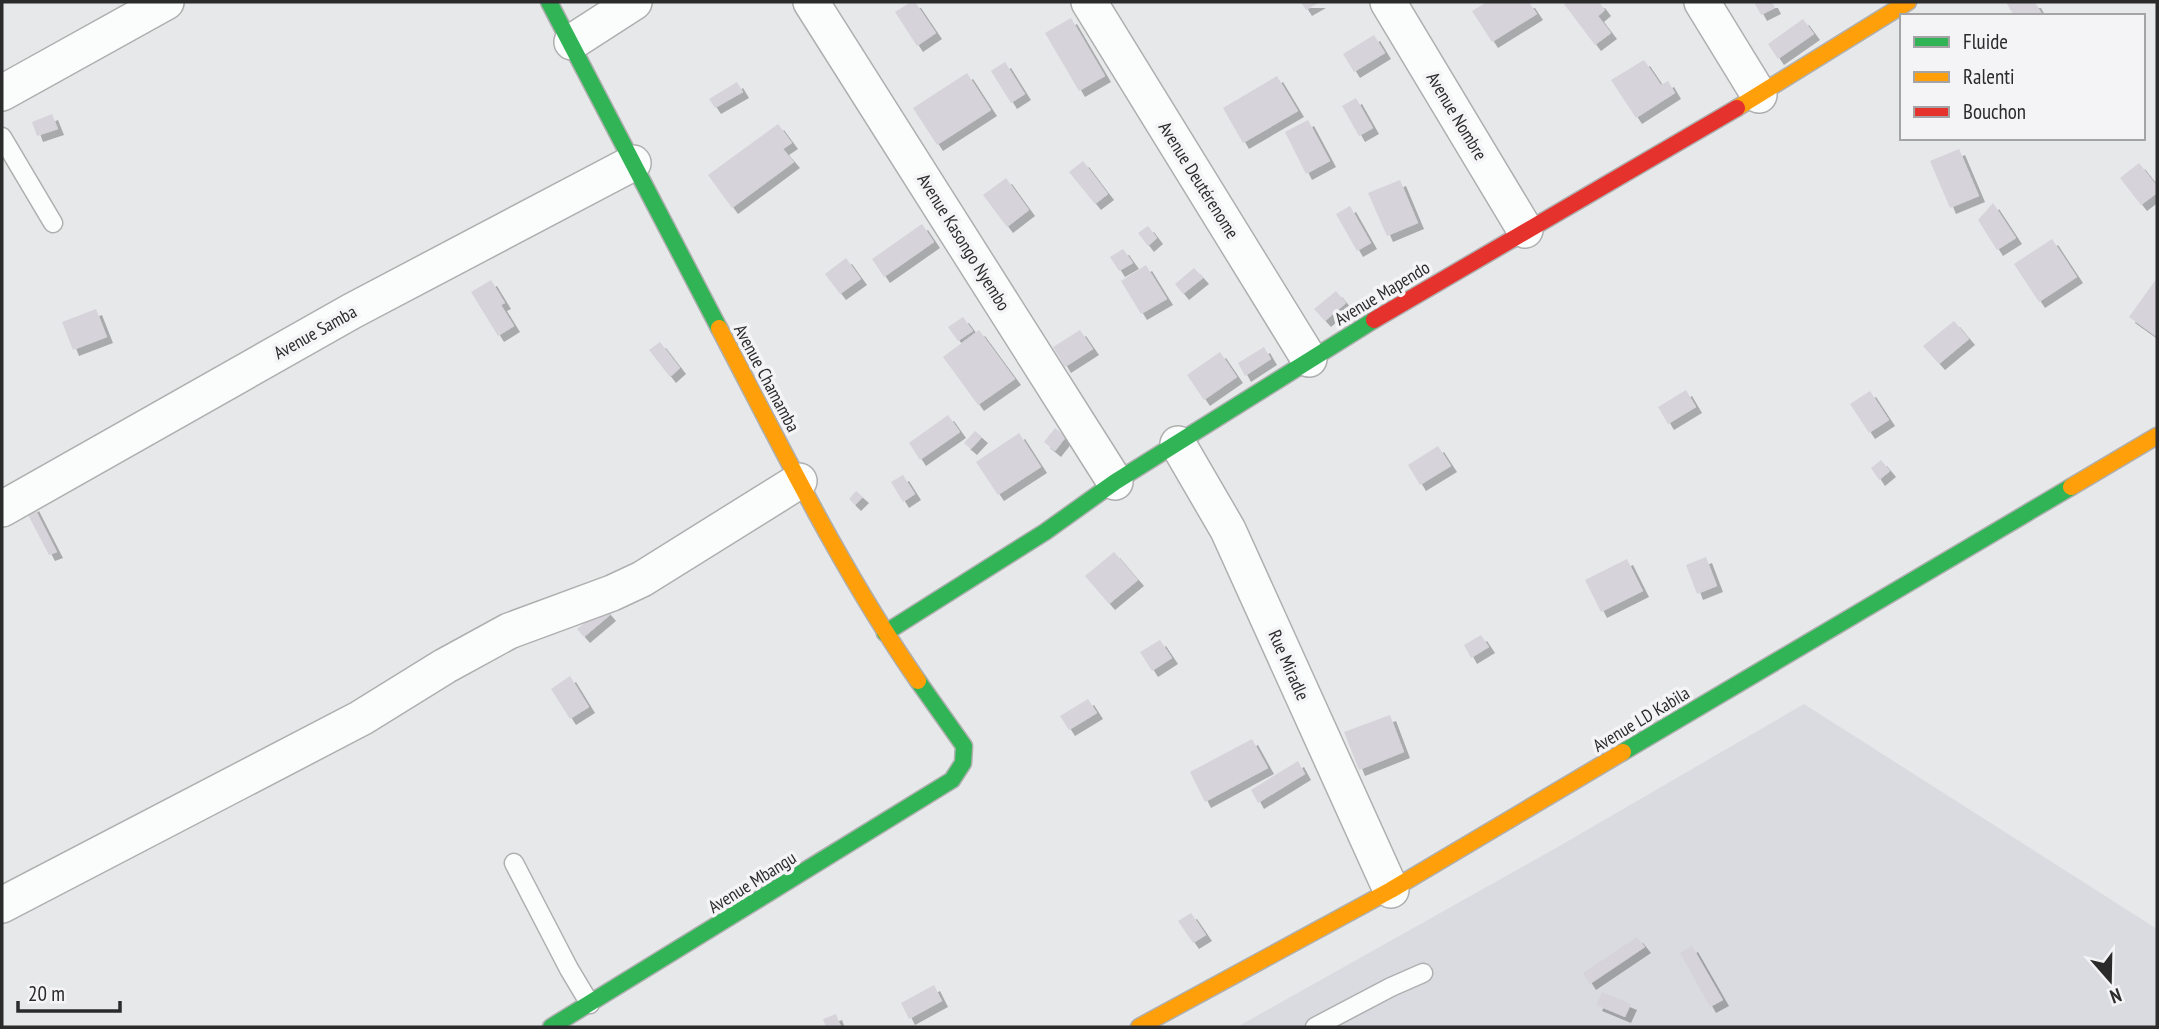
<svg xmlns="http://www.w3.org/2000/svg" width="2159" height="1029" viewBox="0 0 2159 1029" font-family="'PT Sans Narrow',sans-serif">
  <defs>
    <filter id="shadow"><feDropShadow dx="6" dy="6" stdDeviation="0" flood-color="#0004"/></filter>
  </defs>
  <rect width="100%" height="100%" fill="#e7e8e9"/>
  <path fill="#d9dbe0" d="M1804,704L2157,929V1027H1237L1556,848Z"/>
  <path fill="#d6d3db" filter="url(#shadow)" d="M911,2H915L936,33L917,46L895,12Z
    M1301,2H1320L1306,10Z
    M1487,2H1529L1537,14L1492,42L1472,11Z
    M1567,2H1599L1605,10L1598,16L1611,33L1595,45L1564,4Z
    M1754,2H1772L1775,8L1761,15Z
    M2006,2H2035L2043,16H2014Z
    M1071,18L1105,76L1079,91L1045,33Z
    M1803,19L1814,34L1778,59L1768,44Z
    M1374,35L1385,53L1354,72L1343,54Z
    M1644,60L1661,85L1668,81L1675,93L1636,118L1611,80Z
    M1005,62L1025,94L1011,103L991,71Z
    M967,73L991,110L937,145L913,108Z
    M1277,76L1298,111L1243,143L1223,108Z
    M737,82L743,92L715,108L709,99Z
    M1356,98L1373,128L1359,136L1342,106Z
    M52,114L58,129L37,136L32,122Z
    M1308,120L1330,161L1306,174L1285,132Z
    M778,124L792,143L783,149L794,162L732,208L708,175Z
    M1959,149L1979,196L1950,208L1930,161Z
    M1083,161L1108,194L1095,204L1069,172Z
    M2139,163L2157,186V193L2141,205L2120,178Z
    M1006,178L1029,210L1007,227L983,195Z
    M1400,180L1418,223L1387,236L1368,193Z
    M1993,203L2016,238L1997,250L1978,220Z
    M1350,206L1371,243L1357,251L1336,214Z
    M922,224L934,242L884,277L872,259Z
    M1148,226L1157,238L1148,246L1138,233Z
    M2052,239L2077,277L2039,302L2014,264Z
    M1123,249L1133,263L1119,271L1110,257Z
    M846,258L861,279L840,294L825,274Z
    M1146,265L1167,299L1141,314L1121,281Z
    M1194,268L1203,278L1183,294L1175,284Z
    M2157,278V337L2129,317Z
    M491,280L505,303L501,305L514,326L498,336L471,292Z
    M1336,291L1346,303L1325,321L1314,309Z
    M96,309L107,337L73,350L62,322Z
    M963,317L973,331L958,341L948,327Z
    M1954,321L1969,339L1939,364L1923,346Z
    M979,330L1015,379L978,405L943,357Z
    M1080,330L1093,349L1065,367L1053,347Z
    M660,342L680,368L670,377L649,350Z
    M1264,347L1271,359L1245,376L1238,363Z
    M1220,352L1237,377L1204,400L1187,375Z
    M1686,390L1696,407L1668,424L1658,407Z
    M1870,391L1889,420L1869,433L1850,404Z
    M948,415L960,432L920,460L909,443Z
    M1055,428L1066,437L1055,451L1044,442Z
    M975,431L982,437L971,449L964,443Z
    M1019,433L1041,467L998,495L976,462Z
    M1438,446L1451,466L1420,485L1408,465Z
    M1881,460L1890,471L1879,480L1871,468Z
    M903,475L915,494L903,502L891,482Z
    M856,491L863,497L855,505L849,499Z
    M33,505L57,552L49,555L26,511Z
    M1114,552L1138,580L1109,604L1085,576Z
    M1706,557L1717,586L1697,594L1686,565Z
    M1627,559L1643,591L1601,612L1585,580Z
    M604,608L610,615L584,637L577,629Z
    M1481,635L1489,647L1471,658L1464,645Z
    M1160,640L1172,658L1152,671L1140,652Z
    M570,676L589,707L570,719L551,689Z
    M1088,699L1097,713L1069,730L1060,716Z
    M1390,715L1404,752L1359,770L1344,732Z
    M1252,739L1268,768L1205,802L1190,772Z
    M1298,761L1305,774L1258,803L1251,790Z
    M1191,913L1206,935L1193,943L1178,921Z
    M1637,937L1645,947L1590,984L1583,973Z
    M1692,946L1723,1000L1710,1007L1680,953Z
    M934,985L942,1001L909,1019L901,1003Z
    M1602,992L1631,1004L1625,1017L1596,1005Z
    M836,1014L841,1027H826L823,1019Z"/>
  <g fill="none" stroke-linecap="round" stroke-linejoin="round">
    <defs>
      <path id="lane" d="M2,137L53,223
        M514,863L569,969L590,1004
        M1315,1027L1391,987L1423,973"/>
      <path id="street" d="M811,2L1115,482
        M1089,2L1309,359
        M1388,2L1525,230
        M1702,2L1759,95
        M572,42L634,2
        M2,93L166,2
        M1178,444L1228,530L1391,890
        M2,509L352,311L633,163
        M2,905L361,718L445,666L509,631L612,593L642,579L799,481"/>
      <path id="fast" d="M549,2L719,328
        M885,633L1045,532L1115,482L1374,320
        M1623,752L2071,487
        M551,1027L952,780L963,763L964,746L918,681"/>
      <path id="slow" d="M1737,108L1908,2
        M719,328C782,448 841,570 918,681
        M2071,487L2157,436
        M1139,1027L1391,890L1623,752"/>
      <path id="jam" d="M1374,320L1737,108"/>
    </defs>
    <use href="#lane" stroke="#afafb0" stroke-width="21"/>
    <use href="#street" stroke="#afafb0" stroke-width="38"/>
    <use href="#fast" stroke="#afafb0" stroke-width="19"/>
    <use href="#slow" stroke="#afafb0" stroke-width="19"/>
    <use href="#jam" stroke="#afafb0" stroke-width="19"/>
    <use href="#lane" stroke="#fbfcfc" stroke-width="18"/>
    <use href="#street" stroke="#fbfcfc" stroke-width="35"/>
    <use href="#fast" stroke="#30b455" stroke-width="16"/>
    <use href="#slow" stroke="#ff9f0a" stroke-width="16"/>
    <use href="#jam" stroke="#e5322d" stroke-width="16"/>
  </g>
  <g text-anchor="middle" dominant-baseline="central" stroke-width="7" stroke-linejoin="round" paint-order="stroke">
    <g font-size="18" fill="#2b2b2c" stroke="#f4f4f7">
      <text transform="translate(1457 116) rotate(59)">Avenue Nombre</text>
      <text transform="translate(1199 180) rotate(58)">Avenue Deutérenome</text>
      <text transform="translate(964 242) rotate(58)">Avenue Kasongo Nyembo</text>
      <text transform="translate(1382 293) rotate(-31)">Avenue Mapendo</text>
      <text transform="translate(315 332) rotate(-29)">Avenue Samba</text>
      <text transform="translate(767 378) rotate(62)">Avenue Chamamba</text>
      <text transform="translate(1289 665) rotate(66)">Rue Miradle</text>
      <text transform="translate(1641 719) rotate(-31)">Avenue LD Kabila</text>
      <text transform="translate(752 882) rotate(-32)">Avenue Mbangu</text>
    </g>
  </g>
  <rect width="2159" height="1029" fill="none" stroke="#2b2b2c" stroke-width="7"/>
  <rect x="1900" y="14" width="245" height="126" fill="#f4f4f7" stroke="#a4a4a6" stroke-width="2"/>
  <rect x="1914" y="37" width="35" height="10" fill="#30b455" stroke="#a4a4a6" stroke-width="2"/>
  <text x="1963" y="49" font-size="21" fill="#2b2b2c">Fluide</text>
  <rect x="1914" y="72" width="35" height="10" fill="#ff9f0a" stroke="#a4a4a6" stroke-width="2"/>
  <text x="1963" y="84" font-size="21" fill="#2b2b2c">Ralenti</text>
  <rect x="1914" y="107" width="35" height="10" fill="#e5322d" stroke="#a4a4a6" stroke-width="2"/>
  <text x="1963" y="119" font-size="21" fill="#2b2b2c">Bouchon</text>
  <g transform="translate(2110 980) rotate(160)" stroke="#f4f4f7" stroke-width="5" paint-order="stroke">
  <path d="M0-5L12 26L0 18L-12 26Z" fill="#2b2b2c"/>
  <text y="-10" font-size="19" font-weight="bold" text-anchor="middle" fill="#2b2b2c">N</text>
  </g>
  <path d="M18 1001v10h102v-10" fill="none" stroke="#2b2b2c" stroke-width="3.5"/>
  <text x="28" y="1001" font-size="21" fill="#2b2b2c" stroke="#f4f4f7" stroke-width="5" paint-order="stroke">20 m</text>
</svg>
